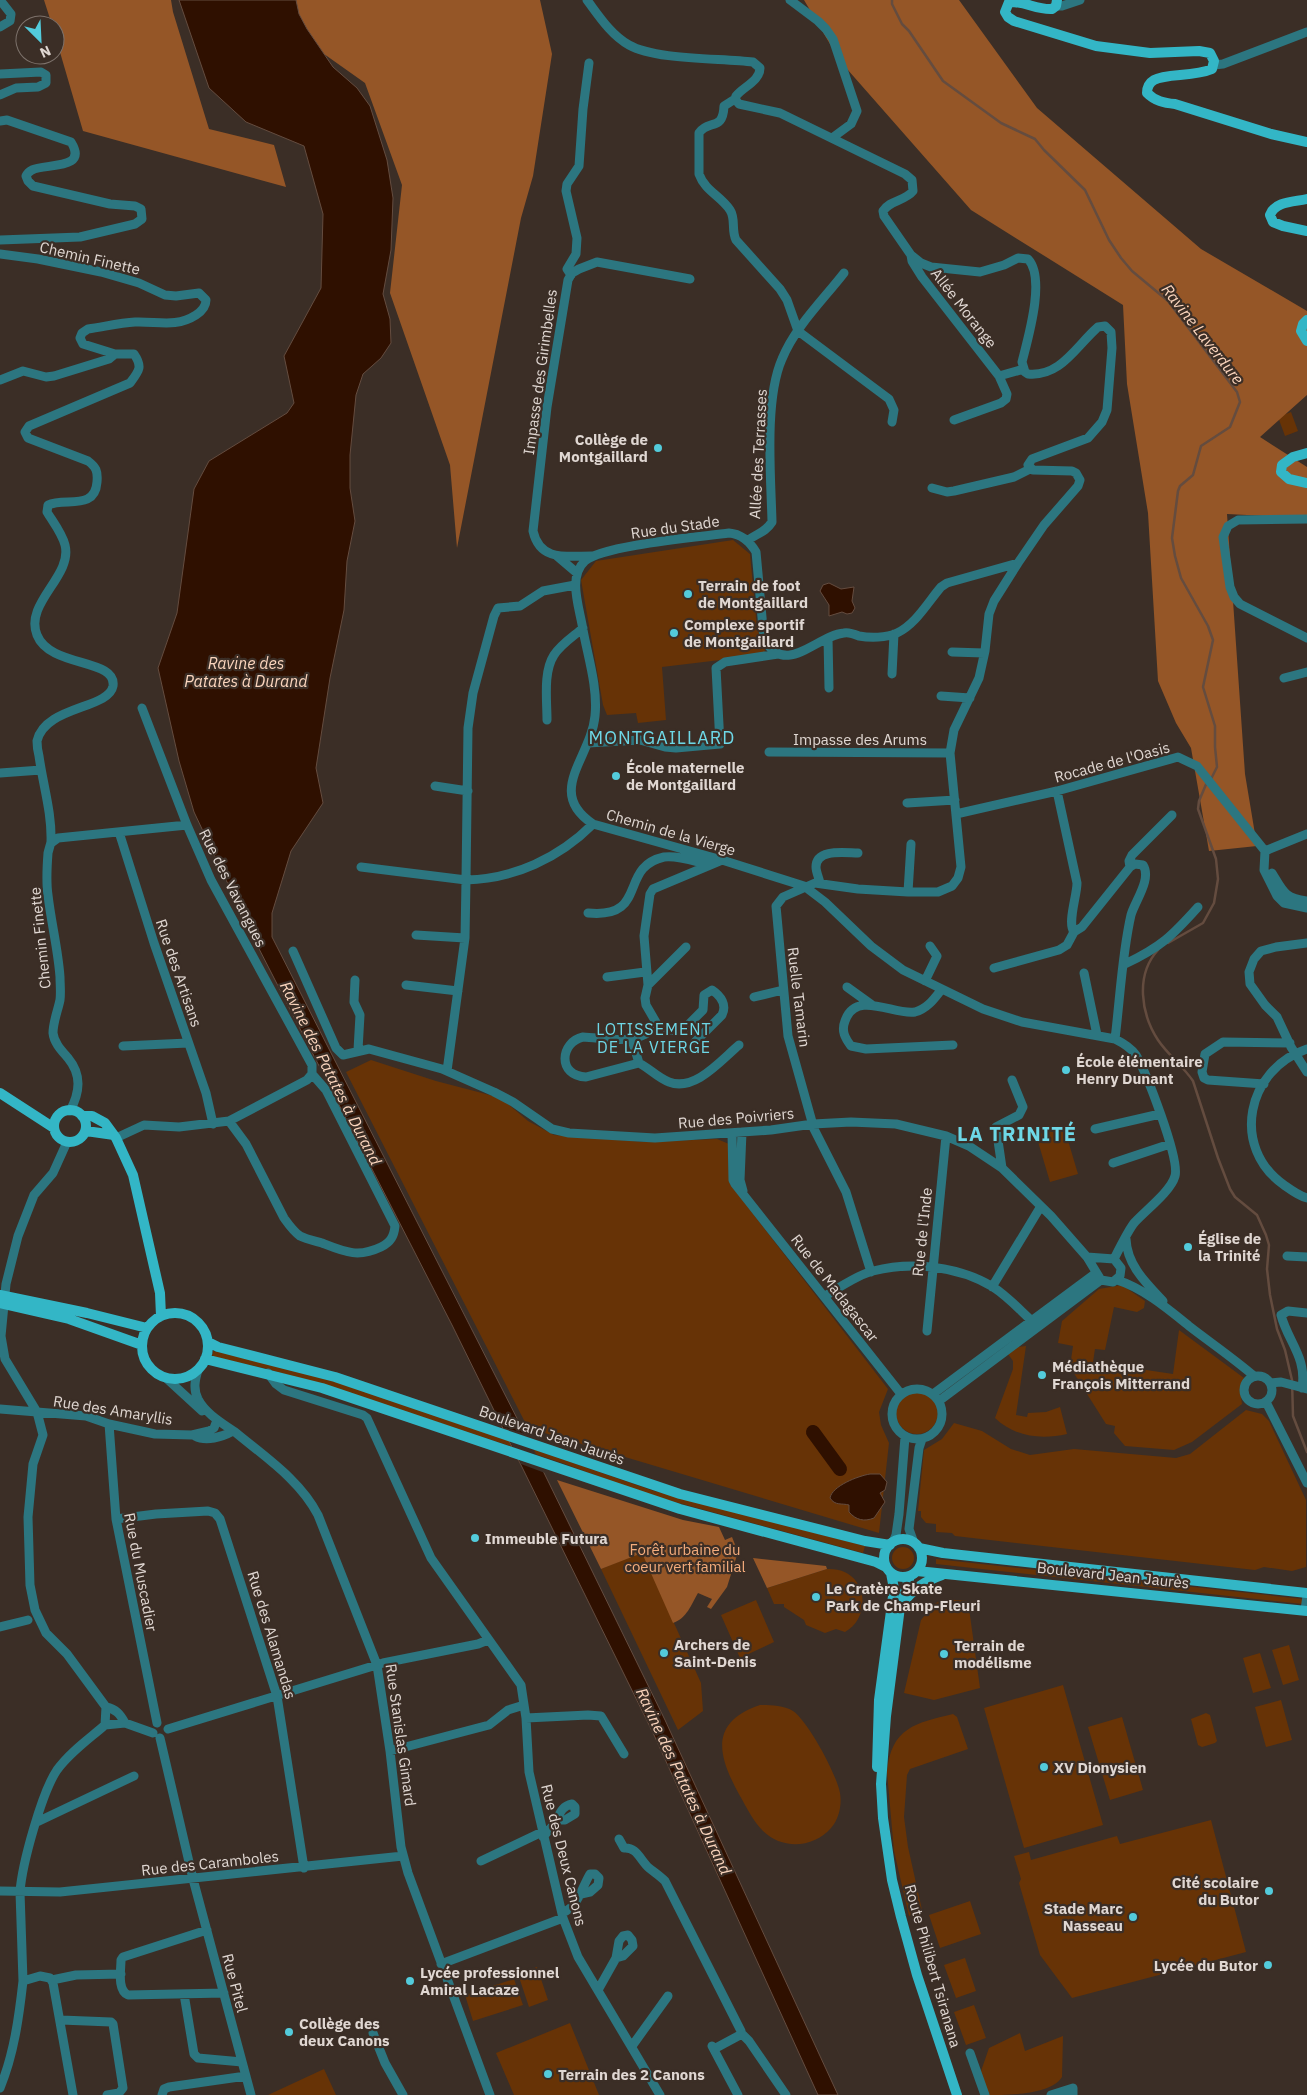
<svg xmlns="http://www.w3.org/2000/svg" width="1307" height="2095" viewBox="0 0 1307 2095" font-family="'IBM Plex Sans',sans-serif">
  <rect width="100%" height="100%" fill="#3b2e26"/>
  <path fill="#673306" d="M1291,412L1298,431L1285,436L1278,417Z
    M733,540L750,554L757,628L765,651L762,655L662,667L666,720L638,723L636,713L607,715L603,705L581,580L596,561Z
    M371,1060L436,1081L501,1098L528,1121L554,1135L645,1142L717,1139L729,1144L730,1184L888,1389L879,1412L881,1425L889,1443L879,1533L528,1428L346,1072Z
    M1064,1127L1078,1174L1050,1182L1036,1135Z
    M1122,1285L1145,1301L1144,1308L1137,1312L1114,1307L1105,1350L1095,1349L1093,1362L1173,1374L1179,1330L1244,1378L1240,1390L1242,1404L1192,1442L1174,1450L1125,1446L1114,1433L1115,1426L1106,1424L1070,1367L1073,1346L1058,1343L1062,1321L1099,1289Z
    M1026,1346L1016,1415L1027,1417L1028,1413L1046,1412L1060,1407L1067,1434C1041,1440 1015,1437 995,1418L1013,1369V1361L1008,1354L1018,1347Z
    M213,1351L266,1362L341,1383L654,1491L865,1546L863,1553L653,1496L562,1463L339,1390L264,1368L212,1357Z
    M896 1413a21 21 0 1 1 42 0a21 21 0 1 1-42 0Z
    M1246,1410L1262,1414L1269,1421L1306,1500V1567L1292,1571L1264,1567L1255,1570L955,1536L952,1533L936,1532V1524L926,1523L921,1517V1511H918L924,1450L942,1439L954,1423L982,1431L1011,1449L1030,1455L1074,1449L1176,1458L1190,1454Z
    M892 1558a11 11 0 1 1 22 0a11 11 0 1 1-22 0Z
    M642,1552L701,1683L703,1711L678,1730L601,1569Z
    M936,1559L1303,1599L1302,1604L936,1564Z
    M827,1569C868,1567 873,1617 845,1632L836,1629L825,1633L806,1625L804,1620L784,1607V1604H774L767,1588Z
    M944,1599L968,1601L980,1688L934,1700L904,1693L921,1620L934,1604Z
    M756,1600L774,1642L740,1658L721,1615Z
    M1289,1645L1299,1680L1283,1685L1272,1650Z
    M1260,1653L1271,1688L1253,1693L1243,1658Z
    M1063,1685L1103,1825L1024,1848L984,1708Z
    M1281,1700L1292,1740L1266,1747L1255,1707Z
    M760,1705C771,1705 783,1705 793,1711C808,1721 837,1775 840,1793C842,1805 839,1819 831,1828C814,1848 782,1850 763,1831C753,1821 747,1808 740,1796C719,1758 707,1723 760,1705Z
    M1206,1713L1210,1715L1217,1741L1215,1743L1202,1747L1198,1745L1191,1719Z
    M953,1714L957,1717L968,1749L910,1769L907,1775L904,1817L908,1847L922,1910L909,1916L894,1851L887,1772C891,1728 915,1723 953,1714Z
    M1122,1717L1143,1790L1110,1800L1088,1727Z
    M1211,1820L1246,1952L1072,1998L1040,1955L1019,1883L1021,1879L1014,1856L1029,1852L1031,1860L1117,1836L1120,1844Z
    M970,1901L981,1934L940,1948L929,1915Z
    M965,1958L976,1991L956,1998L944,1965Z
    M537,1967L548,2000L529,2007L518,1974Z
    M514,1979L523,2005L473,2021L465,1995Z
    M974,2005L986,2038L966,2045L954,2012Z
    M570,2023L599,2095H514L496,2053Z
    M1020,2033L1025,2051L1063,2036L1062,2077C1051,2095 1008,2095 987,2095L980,2074L989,2048Z
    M324,2069L336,2095H268Z"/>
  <path fill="#955627" d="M44,0H171L173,12L209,129L274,145L286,187L83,131L55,35V25H52Z
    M271,0H540L552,54L533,176L521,218L457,548L450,465L390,293L402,185L365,83L269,15Z
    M804,0H959L1037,108L1201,249L1307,311V395L1260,437L1307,467V518L1227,514L1245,774L1257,846L1209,851L1191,748L1176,723L1158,681L1148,513L1127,384L1123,305L971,210L840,61Z
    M557,1480L683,1520L719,1527L725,1540L732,1537L738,1552L727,1587L711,1609L707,1607L712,1599L698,1593C691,1605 687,1618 673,1623L642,1553L601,1569Z
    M753,1558L826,1566L827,1569L767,1588Z"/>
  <path fill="#2f1000" stroke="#644c3f" d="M179,0H296L299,14L307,29L333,67L357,88L370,106L387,160L393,198L391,250L383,294L390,319L391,343L381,358L363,374L356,395L350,455V488L355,521L347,561L344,610L330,678L316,768L323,803L291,851L272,913V937L525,1434L665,1720L838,2095H818L654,1735L452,1325L254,939L194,812L179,761L158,668L177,613L194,489L209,461L287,413L294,403L284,356L321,288L323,214L304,146L246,122L209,88Z
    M829,583L841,589L854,587L852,601L855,608L852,613L847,614L842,612L829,616V605L820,591L823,585Z
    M870,1474H880L887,1482L885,1490L880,1493L885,1502L874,1518C864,1522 856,1520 849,1512V1505C842,1503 835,1506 830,1498C832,1486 858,1476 870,1474Z"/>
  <path fill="#3b2e26" d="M503,1427L526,1434L545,1473L521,1464Z"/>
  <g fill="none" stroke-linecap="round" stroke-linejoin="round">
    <path stroke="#644c3f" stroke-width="2.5" d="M892,0V4L902,24L909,31L943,81L1001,123L1035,139L1044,150L1085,190L1109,240L1121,258L1132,271L1168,301L1237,392L1240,402L1230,427L1201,446L1193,475L1180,486L1178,491L1172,538L1175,556L1181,578L1208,626L1213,640L1203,687L1215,726V747L1217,767L1211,779
      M1168,943L1203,923L1214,903L1218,879L1216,859L1198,809L1199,801L1207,782
      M1158,950C1135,975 1141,1014 1158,1040C1168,1055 1183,1066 1193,1081L1218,1158L1230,1189L1235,1197L1257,1215L1266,1235L1269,1245L1267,1269L1270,1295L1277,1329L1285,1350L1292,1380L1293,1416L1307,1452"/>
    <path stroke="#2f1000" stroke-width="14" d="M813,1432L840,1469"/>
    <path stroke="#2c7680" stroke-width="9" d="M587,0C599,16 611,35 629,45C655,60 720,58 753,62L760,68C760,81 743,87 736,96L735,99L739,104L780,113L905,174L912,180L913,191C905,201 890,200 883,211L884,216L911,255L921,263L931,267L980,272L1004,265L1018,258L1028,259C1046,278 1028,338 1022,362L1025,372L1028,374C1061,377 1076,346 1098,327L1105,326L1111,332L1112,348L1107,410L1102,422L1088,438L1032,459L1028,465L1033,470L1072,471L1076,473L1080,480L1078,486L1044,525L1018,563L994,601L989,614L985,651L979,678L954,730L950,753L961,867L958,878L952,886L938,892H908L858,889L815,883L783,897L776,906L788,1036L814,1129L846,1192L871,1272
      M790,0L818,21L826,29L833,39L857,111L851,124L832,138
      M1056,6H1062L1080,0
      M0,27L10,21L11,14L0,0
      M1214,65L1223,64L1307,32
      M0,74L41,72L46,75V83L38,87L16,88L0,95
      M735,99L724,106C723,132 708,119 699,133V174C705,191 721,196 730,210C736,219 731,230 736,240L780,289L787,300L798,331L889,399L894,410L892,422
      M0,121L7,120L71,142C89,171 44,163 32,170C30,171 27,174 26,176L28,181L33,186L110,204L135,206L141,209L142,219L135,224L80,237L0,240
      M0,254L38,259L101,272L139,283L165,295L176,296L199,293L206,300C206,306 202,311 196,315C176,328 157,321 135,322C119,323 103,327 88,329L82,333L80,338L83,344L115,354H134C143,367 139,371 130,383L29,426L25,432L28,438L88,461C96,467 98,471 97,482C95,511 65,497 48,505L47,512C53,522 62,533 65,545C73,576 24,603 37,635C50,668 117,658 113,686C109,709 45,706 37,741C37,745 38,752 39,756C43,785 52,813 51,842C50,846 49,849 48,853C47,866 46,882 48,895C51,922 58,949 60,977C60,984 61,992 60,1000C58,1010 53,1022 53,1033C54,1043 62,1051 68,1058C82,1075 80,1092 70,1111
      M911,255L912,261L922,277L999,376L1007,394L1006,399L1001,403L954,420
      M571,275L567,269L576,254L577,238L566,191L567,184L579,166L583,109L589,63
      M999,376L1024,369
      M0,380L23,371L46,377L54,376L109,359L115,354
      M932,488L947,492L954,491L1014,477L1030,469
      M1307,519L1238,520L1228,526L1223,537L1230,587L1234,597L1240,604L1307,638
      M747,541C757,533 765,533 772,522C771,478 764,400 782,359C795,327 823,300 844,273
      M557,556L577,573
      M592,556C567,556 540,562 533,531L547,407L568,280L572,273L579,269L597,262L690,279
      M1018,563L947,583L941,587C928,602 916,624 897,633C886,638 870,638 859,636C854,634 849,632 844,633C817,635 786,678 764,639L756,552C750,542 742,534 729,533C701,537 603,545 585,561C567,577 580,609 583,630C588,657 598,688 595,716C591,758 545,792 593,824L722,860L804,886L825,902L871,946L903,970L983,1009L1022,1022L1115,1039C1123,1043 1131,1048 1136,1055C1146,1072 1180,1159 1175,1176C1171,1191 1146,1210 1135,1222C1130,1227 1118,1251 1114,1259
      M828,638L829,688
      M952,652L984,653
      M892,674L894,634
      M1284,678L1307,672
      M941,696L970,698
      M547,720C547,700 543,672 554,655C561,644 574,636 583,628
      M588,743L640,740L665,747L676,748L720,744L716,668L725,662L778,654
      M769,752L950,753
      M0,773L41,770
      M435,786L468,791
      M1057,791L1077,883C1077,896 1067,923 1074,932L1082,927L1130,867L1135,864L1143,865C1152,879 1135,901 1131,915C1122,954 1120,999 1115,1039
      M907,803L955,800
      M956,814L1057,791L1178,757L1197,766L1265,851
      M119,832L154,943L206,1093L213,1124
      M51,843L58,838L187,825
      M1265,851L1264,870L1277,896L1284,903L1307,908
      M1265,851L1307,834
      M361,867L466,880L468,728L473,693L494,616L498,608L520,606L543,591L575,585
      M1130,867L1129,861L1132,855L1172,815
      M1272,873C1283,891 1284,898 1307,901
      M820,883C819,878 816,872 816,867C816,848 846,853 858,853
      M908,892L911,844
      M588,913C649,919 618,867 664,857C678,855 696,862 710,865
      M416,935L465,938
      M1307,943L1276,947L1261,951L1254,959L1249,972L1250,984L1265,1005L1277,1017L1291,1047L1307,1072
      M293,951L336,1048L343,1055L369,1049L442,1069L494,1092L513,1102L552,1129L569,1133L655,1138L771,1130L813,1124L851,1122L896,1124L946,1136L969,1146L1002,1168L1051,1216L1087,1257L1101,1280L1113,1282L1120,1276L1121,1268L1114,1259L1087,1257
      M1125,964C1161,947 1172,936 1198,907
      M994,968L1059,950L1067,945L1074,932
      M1084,973L1097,1035
      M607,977L645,972
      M355,980L354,1002L360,1015L358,1050
      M925,981L937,956L930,946
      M406,985L458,991
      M648,985L686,947
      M847,987L872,1005
      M941,990C934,999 927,1009 915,1012C895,1016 856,989 845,1021C841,1031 845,1038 851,1046L866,1049L953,1045
      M754,997L783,990
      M657,1024C640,1047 608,1038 583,1037C560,1042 557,1076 586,1077L639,1063C649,1068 658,1078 669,1082C695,1092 721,1060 739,1045
      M632,1040L639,1063
      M695,1042L722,1015C727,1005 721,996 712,990L704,995L703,1010L685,1028L676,1031L666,1029L657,1024L646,1005L645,998L648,985L644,936L650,894L653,889L722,860
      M123,1046L188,1043
      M1307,1049C1247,1069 1230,1147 1284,1185C1291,1190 1299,1196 1307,1198
      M447,1071L465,938L466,880C514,879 559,858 593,824
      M1264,1084L1208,1080L1204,1078L1202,1072L1205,1054L1223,1042L1290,1043
      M229,1121L246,1144L284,1218C289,1225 293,1231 300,1236C306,1239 315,1241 322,1243C345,1252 358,1258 381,1247C391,1242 394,1236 395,1226L326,1090L312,1074
      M1095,1129L1160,1114
      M742,1132L740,1180L743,1191
      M732,1133L733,1180L735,1184L901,1394
      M116,1138L144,1125L179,1127L229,1121L307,1080L312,1074V1065L211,880L187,825L142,708
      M1113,1163L1170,1144
      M1002,1168L996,1127L1019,1115L1023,1107L1012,1080
      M1126,1239C1127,1265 1146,1283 1163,1301
      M1287,1256L1307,1257
      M1117,1280C1143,1288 1168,1309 1189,1326C1211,1343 1233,1358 1254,1376
      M992,1287L1041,1206
      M825,1296C839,1288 857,1275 873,1271C912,1261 958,1266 993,1287C1007,1296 1019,1309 1031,1320
      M927,1331L946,1136
      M198,1370C195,1380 193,1389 198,1399C206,1414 222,1423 235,1432C265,1457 300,1480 318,1515L377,1665L390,1751L401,1847L408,1873L490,2095
      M268,1373L276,1384L284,1390L363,1415L367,1418L431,1558L521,1685L526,1718L529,1772L563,1918L578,1957L660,2095
      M1244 1390a14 14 0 1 1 28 0a14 14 0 1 1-28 0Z
      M166,1378L202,1411
      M1270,1383L1281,1382L1307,1389
      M1302,1388C1307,1357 1288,1342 1281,1315L1288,1311L1307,1313
      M892 1414a25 25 0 1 1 50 0a25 25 0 1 1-50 0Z
      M933,1394L1096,1273
      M939,1401L1101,1280
      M1266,1402L1307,1483
      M0,1409L86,1416L109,1424L155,1434L192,1435L209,1431L214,1428L217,1420
      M109,1424L116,1519L157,1723
      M195,1436C206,1442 222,1437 233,1431
      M116,1519L156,1514L208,1511L215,1513L220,1519L277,1696L304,1868
      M893,1542L896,1535L899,1514L905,1437
      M914,1543L909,1529L919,1448L922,1439
      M1305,1610L1307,1596
      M0,1627L28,1620
      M106,1707C116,1709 120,1714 125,1723
      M526,1718L588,1715L601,1716L624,1754
      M105,1725L125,1723L153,1733
      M168,1729L383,1663L478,1644L488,1640
      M160,1738L193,1879L251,2095
      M390,1751L489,1725L508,1710L524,1705
      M37,1822L134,1776
      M543,1837C547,1832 553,1826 556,1821C560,1813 562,1806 572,1804L575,1807V1814L565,1820H557
      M619,1839L624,1848C637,1847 640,1860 649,1868C654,1872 660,1876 665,1881L741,2031L740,2035L714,2049
      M481,1861L542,1832
      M0,1891L60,1892L403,1856
      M562,1913C579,1906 581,1889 590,1874H595L599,1878L598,1885L590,1892L581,1894
      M207,1930L123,1957L121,1960C121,1970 117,1990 128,1995L224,1993
      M441,1964L563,1918
      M52,1980L76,1975L121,1974
      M23,1981L40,1976L50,1978L53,1983L73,2095
      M598,1990L616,1958L619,1941L623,1936L628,1935L632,1940L633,1946L623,1956L616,1958
      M184,1994L194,2054L198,2058L242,2062
      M61,2020L111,2022L113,2024L123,2088L119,2093L107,2095
      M373,2033L385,2063L403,2095
      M741,2033L749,2041L786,2095
      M632,2046L668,1996
      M712,2046L738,2095
      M970,2053L985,2095
      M0,2088C14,2054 19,2017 23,1981L20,1892C22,1864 42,1792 57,1770C70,1752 89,1739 105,1725L106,1707L67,1654L46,1633L35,1610L30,1585L28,1517L33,1464L43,1435L37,1412L5,1359L1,1336L6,1284L18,1236L34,1195L53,1173L67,1142
      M162,2095L164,2089L169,2087L246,2076
      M1051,2095L1073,2088V2095"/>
    <path stroke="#33b6c6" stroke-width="10" d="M1057,0L1056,6L1052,9C1037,10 1024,1 1009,2L1005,12L1008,17L1014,21L1096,46L1150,53L1199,51L1210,53L1214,61L1212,69C1194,77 1166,73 1154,80C1149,83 1147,87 1147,93C1155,101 1164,103 1175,104L1271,134L1307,142
      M1307,199C1294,202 1275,201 1270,215L1273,222L1283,226L1307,231
      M1307,320L1303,324L1301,331L1307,341
      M1307,453L1293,457L1282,465L1281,472L1289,479L1307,483
      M0,1093L54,1128
      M54 1126a16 16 0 1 1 32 0a16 16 0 1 1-32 0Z
      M82,1116H92L105,1123L116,1138L133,1175L160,1293L161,1316
      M86,1131L114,1135
      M0,1295L87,1313L147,1328
      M0,1303L69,1319L142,1345
      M142 1346a33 33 0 1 1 66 0a33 33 0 1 1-66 0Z
      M208,1342L218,1347L335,1377L680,1494L865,1541L890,1545
      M205,1359L322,1388L680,1509L876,1562L886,1567
      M884 1558a19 19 0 1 1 38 0a19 19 0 1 1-38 0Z
      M919,1548L943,1553L1307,1593
      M917,1571L1307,1611
      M910,1576L900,1607L886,1716L881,1784L883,1818L892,1880L901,1917L917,1975L957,2095
      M902,1604C913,1589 925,1581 942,1575
      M877,1767L879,1700L894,1589L891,1573"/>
  </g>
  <g fill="#53cbdb" stroke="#3b2e26" stroke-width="2">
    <circle cx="658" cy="448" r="5"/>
    <circle cx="688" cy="594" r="5"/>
    <circle cx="674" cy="633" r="5"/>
    <circle cx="616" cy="776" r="5"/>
    <circle cx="1066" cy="1070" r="5"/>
    <circle cx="1188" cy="1247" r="5"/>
    <circle cx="1042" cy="1375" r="5"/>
    <circle cx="475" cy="1538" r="5"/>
    <circle cx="816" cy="1597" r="5"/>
    <circle cx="664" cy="1653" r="5"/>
    <circle cx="944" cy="1654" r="5"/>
    <circle cx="1044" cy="1767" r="5"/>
    <circle cx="1269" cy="1891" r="5"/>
    <circle cx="1133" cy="1917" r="5"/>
    <circle cx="1268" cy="1965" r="5"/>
    <circle cx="410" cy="1981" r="5"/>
    <circle cx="289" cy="2032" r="5"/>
    <circle cx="548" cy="2074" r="5"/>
  </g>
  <g text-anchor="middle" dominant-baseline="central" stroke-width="4.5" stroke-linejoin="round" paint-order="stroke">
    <g font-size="15" fill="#e0d7d2" stroke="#3b2e26">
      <text transform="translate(90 258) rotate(13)">Chemin Finette</text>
      <text transform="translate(964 308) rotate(52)">Allée Morange</text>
      <text transform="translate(540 372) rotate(-82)">Impasse des Girimbelles</text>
      <text transform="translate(758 454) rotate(-87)">Allée des Terrasses</text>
      <text transform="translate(675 527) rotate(-8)">Rue du Stade</text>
      <text x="860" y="739">Impasse des Arums</text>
      <text transform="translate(1112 762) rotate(-15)">Rocade de l'Oasis</text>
      <text transform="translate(671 832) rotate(16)">Chemin de la Vierge</text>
      <text transform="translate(233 888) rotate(63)">Rue des Vavangues</text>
      <text transform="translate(40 938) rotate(-96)">Chemin Finette</text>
      <text transform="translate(179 973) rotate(71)">Rue des Artisans</text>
      <text transform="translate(799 997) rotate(83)">Ruelle Tamarin</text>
      <text transform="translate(736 1118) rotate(-5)">Rue des Poivriers</text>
      <text transform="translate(922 1232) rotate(-84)">Rue de l'Inde</text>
      <text transform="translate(835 1288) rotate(52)">Rue de Madagascar</text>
      <text transform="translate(113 1410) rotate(9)">Rue des Amaryllis</text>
      <text transform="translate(552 1435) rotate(19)">Boulevard Jean Jaurès</text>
      <text transform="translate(141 1572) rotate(79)">Rue du Muscadier</text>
      <text transform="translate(1113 1575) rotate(6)">Boulevard Jean Jaurès</text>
      <text transform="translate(272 1635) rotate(73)">Rue des Alamandas</text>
      <text transform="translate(401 1735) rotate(82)">Rue Stanislas Gimard</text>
      <text transform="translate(564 1855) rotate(76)">Rue des Deux Canons</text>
      <text transform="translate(210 1863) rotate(-6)">Rue des Caramboles</text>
      <text transform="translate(933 1966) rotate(74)">Route Philibert Tsiranana</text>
      <text transform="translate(235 1983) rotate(75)">Rue Pitel</text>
    </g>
    <g font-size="15" font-weight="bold" fill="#e0d7d2" stroke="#3b2e26" text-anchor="start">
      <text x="648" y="439" text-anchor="end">Collège de<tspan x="648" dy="17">Montgaillard</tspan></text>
      <text x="698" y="585">Terrain de foot<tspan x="698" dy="17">de Montgaillard</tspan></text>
      <text x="684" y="624">Complexe sportif<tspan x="684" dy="17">de Montgaillard</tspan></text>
      <text x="626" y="767">École maternelle<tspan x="626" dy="17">de Montgaillard</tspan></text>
      <text x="1076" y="1061">École élémentaire<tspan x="1076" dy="17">Henry Dunant</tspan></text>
      <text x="1198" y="1238">Église de<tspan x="1198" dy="17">la Trinité</tspan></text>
      <text x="1052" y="1366">Médiathèque<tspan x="1052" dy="17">François Mitterrand</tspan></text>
      <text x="485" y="1538">Immeuble Futura</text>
      <text x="826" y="1588">Le Cratère Skate<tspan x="826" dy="17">Park de Champ-Fleuri</tspan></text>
      <text x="674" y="1644">Archers de<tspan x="674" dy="17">Saint-Denis</tspan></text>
      <text x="954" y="1645">Terrain de<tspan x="954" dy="17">modélisme</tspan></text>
      <text x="1054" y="1767">XV Dionysien</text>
      <text x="1259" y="1882" text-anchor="end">Cité scolaire<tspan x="1259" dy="17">du Butor</tspan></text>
      <text x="1123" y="1908" text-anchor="end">Stade Marc<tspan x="1123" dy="17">Nasseau</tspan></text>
      <text x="1258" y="1965" text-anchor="end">Lycée du Butor</text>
      <text x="420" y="1972">Lycée professionnel<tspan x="420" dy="17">Amiral Lacaze</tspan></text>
      <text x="299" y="2023">Collège des<tspan x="299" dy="17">deux Canons</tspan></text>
      <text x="558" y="2074">Terrain des 2 Canons</text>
    </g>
    <g font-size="15" fill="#f4ac7c" stroke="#3b2e26">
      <text x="685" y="1549">Forêt urbaine du<tspan x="685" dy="17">coeur vert familial</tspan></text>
    </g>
    <g font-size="16" font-style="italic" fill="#fbd5bd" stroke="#3b2e26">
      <text transform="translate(1203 334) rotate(52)">Ravine Laverdure</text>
      <text x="246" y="663">Ravine des<tspan x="246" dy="18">Patates à Durand</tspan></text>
      <text transform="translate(331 1073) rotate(63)">Ravine des Patates à Durand</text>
      <text transform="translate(684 1781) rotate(65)">Ravine des Patates à Durand</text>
    </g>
    <g font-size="16" letter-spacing="1" fill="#6ed8e7" stroke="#3b2e26">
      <text x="654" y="1029">LOTISSEMENT<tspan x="654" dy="18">DE LA VIERGE</tspan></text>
    </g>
    <g font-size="18" letter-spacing="1" fill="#6ed8e7" stroke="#3b2e26">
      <text x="662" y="737">MONTGAILLARD</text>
    </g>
    <g font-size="20" font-weight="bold" letter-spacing="1" fill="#6ed8e7" stroke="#3b2e26">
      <text x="1017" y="1133">LA TRINITÉ</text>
    </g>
  </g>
  <g transform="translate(40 40) rotate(156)"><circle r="24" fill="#3b2e26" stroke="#7d726b"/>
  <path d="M0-4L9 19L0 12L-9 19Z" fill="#53cbdb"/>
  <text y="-8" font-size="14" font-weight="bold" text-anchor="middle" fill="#e0d7d2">N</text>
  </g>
</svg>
